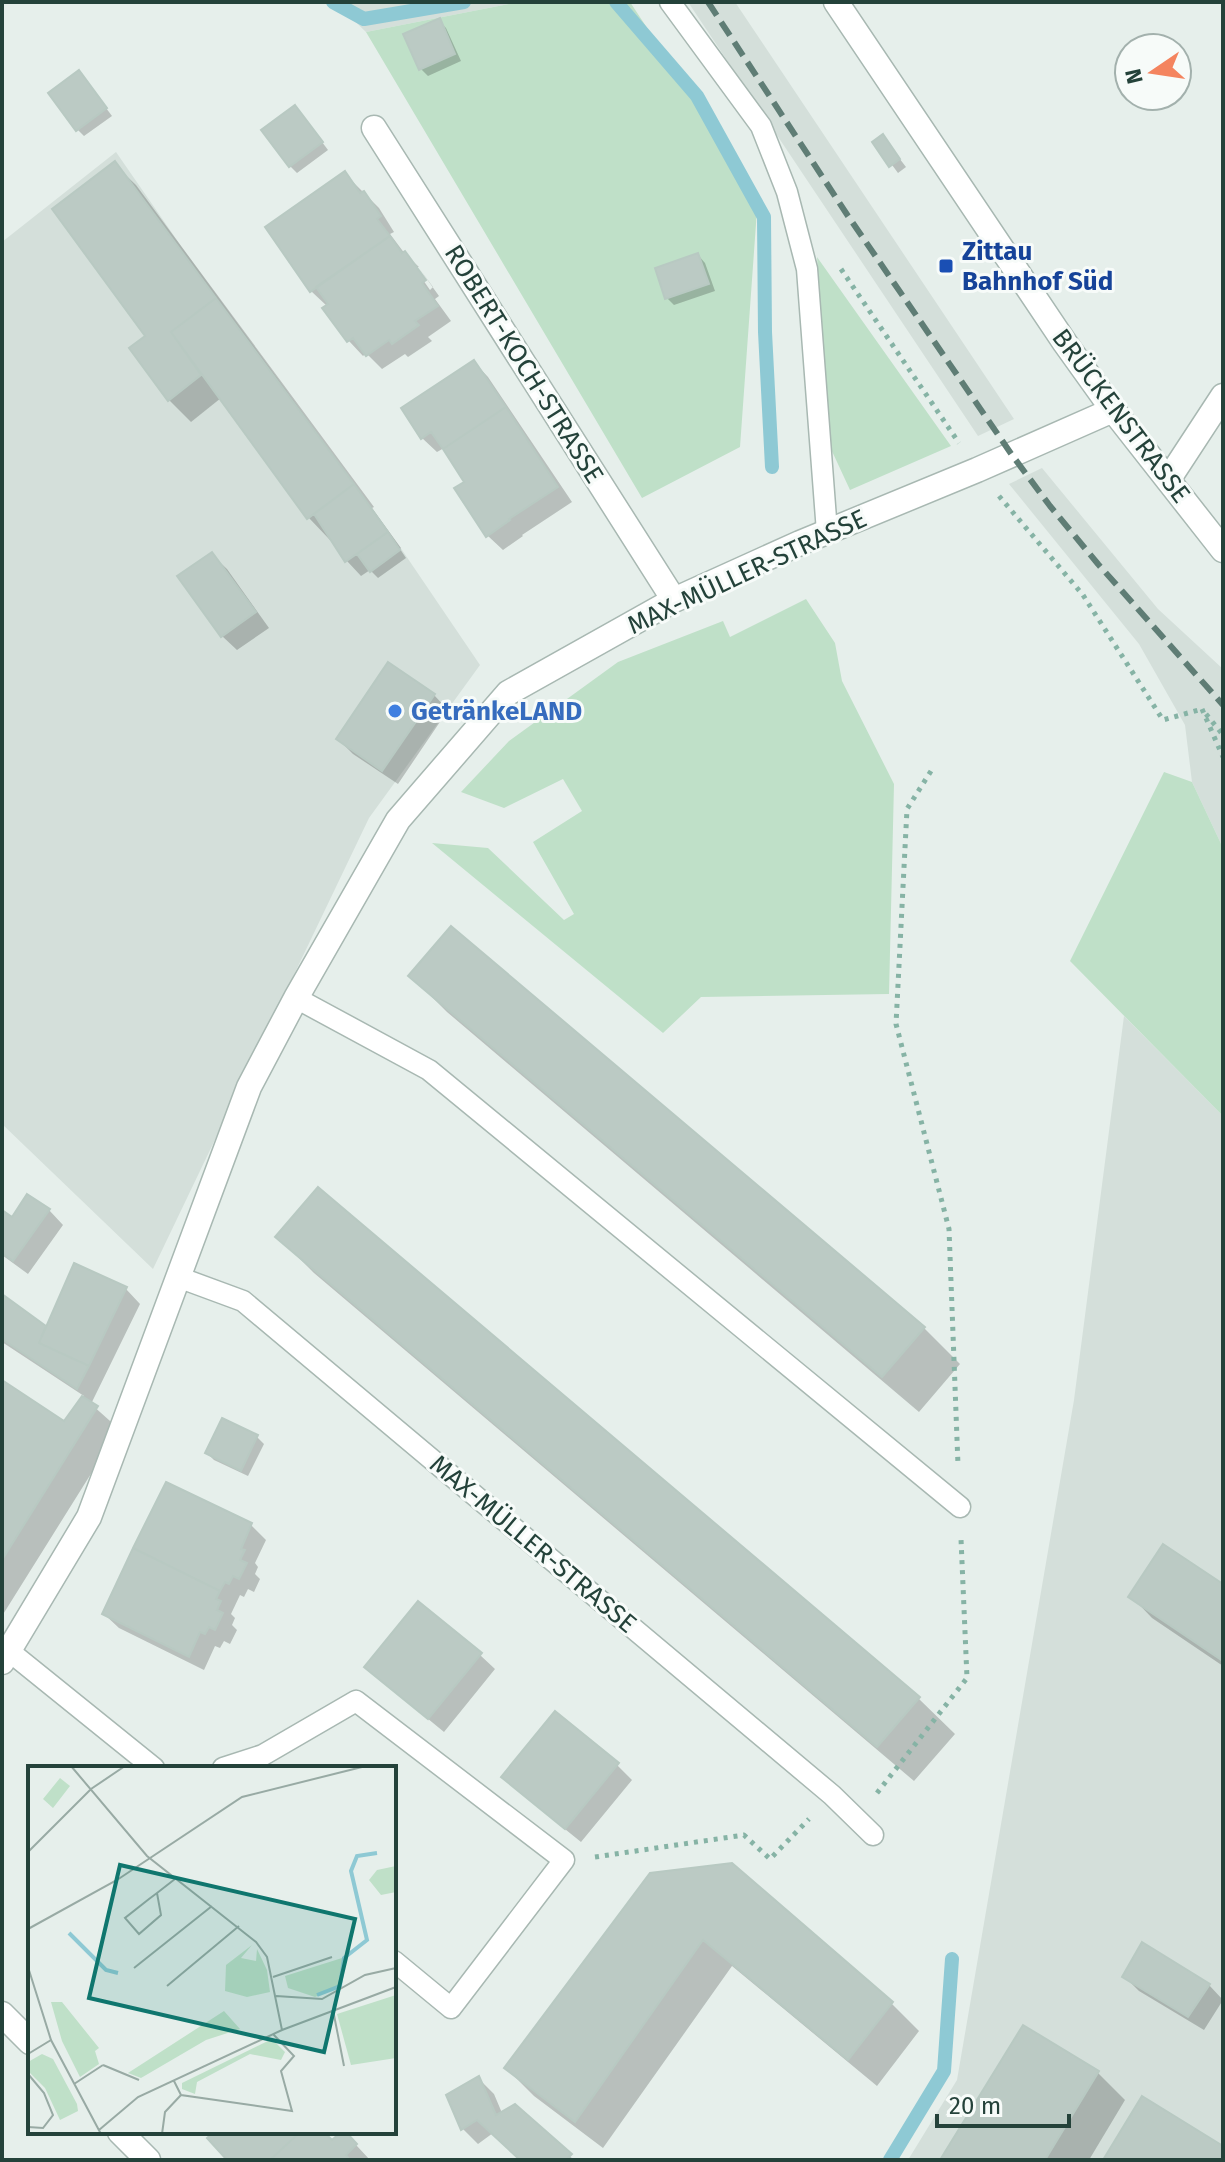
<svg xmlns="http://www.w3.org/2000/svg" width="1225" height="2162" viewBox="0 0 1225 2162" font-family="'Fira Sans',sans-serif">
  <rect width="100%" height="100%" fill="#e6efeb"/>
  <path fill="#d4dfda" d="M335,2H519L366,32Z
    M688,2H735L1014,419L978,436Z
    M116,152L179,243L400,547L480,665L369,818L153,1269L2,1124V242Z
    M1042,468L1158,609L1223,669V848L1192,782L1185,725L1139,644L1009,484Z
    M1124,1016L1223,1116V2160H908L957,2080L1074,1400Z"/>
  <path fill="#bfe0c8" d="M519,2H630L758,196L740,447L642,498L366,32Z
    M817,257L951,446L850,490L831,449Z
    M806,599L835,643L842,681L894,784L889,994L701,997L663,1033L432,843L488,848L564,920L574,914L533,842L582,811L563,779L504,808L461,792L509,741L618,662L723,621L730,637Z
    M1164,772L1192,782L1223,848V1116L1070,961Z"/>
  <path fill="#0003" d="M439,21L446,28L461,61L428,76L421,69Z
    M85,80L112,116L84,136L78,130Z
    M301,114L328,150L297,173L290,166Z
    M883,137L906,167L898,173L875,142Z
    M114,164L136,185L374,507L372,508L401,548L400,549L406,558L378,578L370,570L361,576L347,561L332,538L330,540L309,518L221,398L191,422L169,400L132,349L148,336Z
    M345,174L379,208L394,232L390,234L405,254L419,267H414L430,290L433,287L419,268L439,296L435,299L451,321L428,337L432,341L408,357L405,354L382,369L366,353L363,356L349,341L325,309L328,307L311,291Z
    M698,255L705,263L715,291L674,305L667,298Z
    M474,362L488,377L572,502L522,535L523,536L503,550L488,536L457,488L467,482L444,448L437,452L422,438Z
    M212,555L227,569L269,628L237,650L222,636Z
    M434,695L448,710L398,784L353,754L338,739Z
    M411,976L924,1328L960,1364L919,1412L447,1012Z
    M49,1210L63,1225L28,1274L2,1255V1213L12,1220Z
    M278,1237L918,1698L955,1734L914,1781L314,1273Z
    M126,1289L140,1304L91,1404L119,1429L2,1616V1383L65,1424L84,1396L2,1342V1296L47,1329Z
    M257,1437L264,1444L248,1476L214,1460L207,1453Z
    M251,1525L266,1540L255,1563L258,1567L255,1574L260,1579L254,1592L248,1589L244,1597L240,1595L231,1614L235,1618L232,1625L237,1630L230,1644L224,1641L220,1648L215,1646L204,1670L119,1628L104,1614Z
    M1223,1587V1666L1152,1618L1131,1596Z
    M480,1655L495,1669L444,1732L382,1681Z
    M617,1765L632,1780L581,1842L519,1792L504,1777Z
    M731,1865L892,2004L919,2031L877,2086L732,1966L603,2148L534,2096L506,2068Z
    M1124,1976L1209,1985L1223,2000L1204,2030L1139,1991Z
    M1098,2073L1125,2100L1089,2160H943Z
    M479,2079L494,2094L502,2113L575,2160H522L493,2133L478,2144L463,2129L448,2096Z
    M217,2132H328L326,2136L332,2142L344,2132L370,2160H230Z"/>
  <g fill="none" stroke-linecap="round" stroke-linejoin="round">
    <path stroke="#8ec9d4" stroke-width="14" d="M333,2L364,19L464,2
      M616,2L697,96L764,217L765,332L772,467
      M890,2160L944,2071L952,1959"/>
  </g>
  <path fill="#bbcac4" stroke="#b8c9c2" stroke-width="2" d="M440,18L455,54L419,70L403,34Z
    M79,70L107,108L76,131L48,93Z
    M295,105L323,142L289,167L261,130Z
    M883,134L900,159L889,167L872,142Z
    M115,161L216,298L171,332L201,375L168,401L129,348L145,336L52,209Z
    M345,171L360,193L364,191L381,216L377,219L390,236L310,292L265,227Z
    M390,236L402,253L405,251L426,280L422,283L438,306L415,321L419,325L392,344L389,340L366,356L353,338L347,342L322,308L328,304L316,287Z
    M698,253L709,284L665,299L655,268Z
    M216,298L354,484L307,519L171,332Z
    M474,360L506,407L443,449L431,432L421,439L401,408Z
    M506,407L558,487L509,519L510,520L486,537L454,488L464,482L443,449Z
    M354,484L388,532L345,562L314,514Z
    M388,532L400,550L370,572L357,554Z
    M212,552L256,612L221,637L177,576Z
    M388,662L435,694L382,771L336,739Z
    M451,926L925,1327L882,1377L408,976Z
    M318,1187L920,1697L877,1747L275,1237Z
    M27,1194L50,1209L13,1261L2,1253V1210L12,1217Z
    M74,1263L127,1287L89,1366L39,1343Z
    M2,1294L46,1326L39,1343L89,1366L77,1389L2,1339Z
    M2,1380L64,1421L82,1396L98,1406L2,1560Z
    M222,1418L258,1435L241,1471L205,1453Z
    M166,1482L252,1523L241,1549L245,1550L240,1560L247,1563L239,1579L233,1576L229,1584L225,1582L220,1591L133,1548Z
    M1163,1544L1223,1584V1661L1128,1597Z
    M133,1548L220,1591L216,1599L221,1601L217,1610L223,1613L215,1630L209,1627L205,1634L200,1632L189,1657L102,1614Z
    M418,1601L482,1653L428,1719L364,1667Z
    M555,1711L619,1763L565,1829L501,1777Z
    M732,1863L893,2002L848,2060L703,1940L575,2122L504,2068L650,1873Z
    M1142,1942L1210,1984L1188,2017L1122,1977Z
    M1023,2025L1099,2071L1045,2160H940Z
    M479,2076L496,2115L515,2104L572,2154L566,2160H520L477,2120L461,2130L446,2095Z
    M1142,2096L1223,2146V2160H1103Z
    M214,2132H300L270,2160H227L207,2138Z
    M300,2132H324L332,2140L341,2132H346L357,2144L346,2155L350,2160H270Z"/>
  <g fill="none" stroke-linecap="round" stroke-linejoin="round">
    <defs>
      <path id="service" d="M670,2L761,126L787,192L807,269L827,532
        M296,998L429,1070L960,1507
        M178,1277L243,1301L832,1795L873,1835
        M9,1651L154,1768
        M223,1768L263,1755L356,1701L564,1860L451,2008L394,1961"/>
      <path id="minor" d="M836,2L1065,343L1113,410L1223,550
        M374,128L674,600
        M1168,480L1223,396
        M2,1662L89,1517L249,1087L296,998L398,820L508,693L674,600L800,543L977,470L1113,410
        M2,2014L30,2042
        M120,2132L148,2160"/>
    </defs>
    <use href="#service" stroke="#a8b8b2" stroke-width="23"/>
    <use href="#minor" stroke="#a8b8b2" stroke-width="27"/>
    <path stroke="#86b3a5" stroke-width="5" stroke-dasharray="4 6" stroke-linecap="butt" d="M841,269L959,443
      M999,496L1083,595L1163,720L1202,709
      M1202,709L1223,757
      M1206,714L1223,735
      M931,771L907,809L896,1024L949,1229L958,1465
      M877,1793L967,1678L961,1539
      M595,1857L744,1835L770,1859L809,1819"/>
    <use href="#service" stroke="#fff" stroke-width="20"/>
    <use href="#minor" stroke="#fff" stroke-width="24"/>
    <path stroke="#5f7d75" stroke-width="6" stroke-dasharray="16 8" stroke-linecap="butt" d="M708,2L848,216L1012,455L1050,506L1098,564L1223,705"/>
  </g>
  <rect fill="#1a4fb4" stroke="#f7fbf9" stroke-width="3" x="938" y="258" width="16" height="16" rx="4"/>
  <circle fill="#3f7fe0" stroke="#f7fbf9" stroke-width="3" cx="395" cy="711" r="8"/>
  <g text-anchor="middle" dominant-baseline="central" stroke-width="6" stroke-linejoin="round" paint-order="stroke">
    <g font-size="26" font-weight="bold" fill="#164399" stroke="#f7fbf9" text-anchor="start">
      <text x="962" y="251">Zittau<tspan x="962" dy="30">Bahnhof Süd</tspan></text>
    </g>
    <g font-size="26" fill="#24423a" stroke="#f7fbf9">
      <text transform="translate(524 364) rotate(58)">ROBERT-KOCH-STRASSE</text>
      <text transform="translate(1121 416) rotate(53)">BRÜCKENSTRASSE</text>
      <text transform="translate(747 572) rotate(-25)">MAX-MÜLLER-STRASSE</text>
      <text transform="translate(533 1544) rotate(40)">MAX-MÜLLER-STRASSE</text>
    </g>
    <g font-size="26" font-weight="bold" fill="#366cbe" stroke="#f7fbf9" text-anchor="start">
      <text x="411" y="711">GetränkeLAND</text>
    </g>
  </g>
  <g transform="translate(28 1766)">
    <rect width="368" height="368" fill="#e6efeb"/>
    <path d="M32,12L42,20L25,42L15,33ZM368,100V126L353,129L341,114L349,104ZM224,179L213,192L228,195L229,183L239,204L242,226L219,231L197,225L198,199ZM314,192L313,221L287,231L260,222L257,210ZM368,229V292L323,299L309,248ZM23,236H34L71,282L67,285L71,298L52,311L34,275ZM196,245L212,263L178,274L113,312L100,307ZM244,273L257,286L253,294L222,288L169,316L167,328L154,323V317ZM14,288L25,293L49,338L50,345L32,354L17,322L0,305V296Z" fill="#bfe0c8"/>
    <path fill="none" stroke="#8ec9d4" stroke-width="4" d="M41,167L78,204L90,207M289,229L312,220L316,192L339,174L323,105L329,90L349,87"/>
    <path fill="none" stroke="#98aaa4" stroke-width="2" d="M43,0L119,90L228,176L239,191L254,264M0,86L63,23L97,0M129,127L133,149L111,168L97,152L121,133L129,127L147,113M0,163L89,114L214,31L338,0M0,201L23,274L73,368M106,202L184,140M245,211L304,191M139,220L211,160M248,230L294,233L337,209L368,202M305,244L316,300M0,288L23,274M75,299L111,314M0,308L16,327L25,349L15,362L0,361M146,315L153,329L264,345L253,305L266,290L245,268M46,318L75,299M71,364L110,331L254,264L368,221M134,368L137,346L153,329"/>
    <path fill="#0f766e" fill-opacity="0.15" stroke="#0f766e" stroke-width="4" d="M92,99L327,153L296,286L61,232Z"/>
    <rect width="368" height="368" fill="none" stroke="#24423a" stroke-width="4"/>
  </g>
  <rect width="1225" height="2162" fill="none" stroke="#24423a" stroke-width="8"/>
  <g transform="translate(1153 72) rotate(257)"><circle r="38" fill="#f7fbf9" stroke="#a3b1ad" stroke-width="2"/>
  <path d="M0-6L14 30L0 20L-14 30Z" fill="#f4845f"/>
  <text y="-12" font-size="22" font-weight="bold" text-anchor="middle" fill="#24423a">N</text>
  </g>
  <path d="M937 2114v12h132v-12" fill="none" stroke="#24423a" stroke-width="4"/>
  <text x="949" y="2114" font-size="24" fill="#24423a" stroke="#f7fbf9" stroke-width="6" paint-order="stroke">20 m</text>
</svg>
